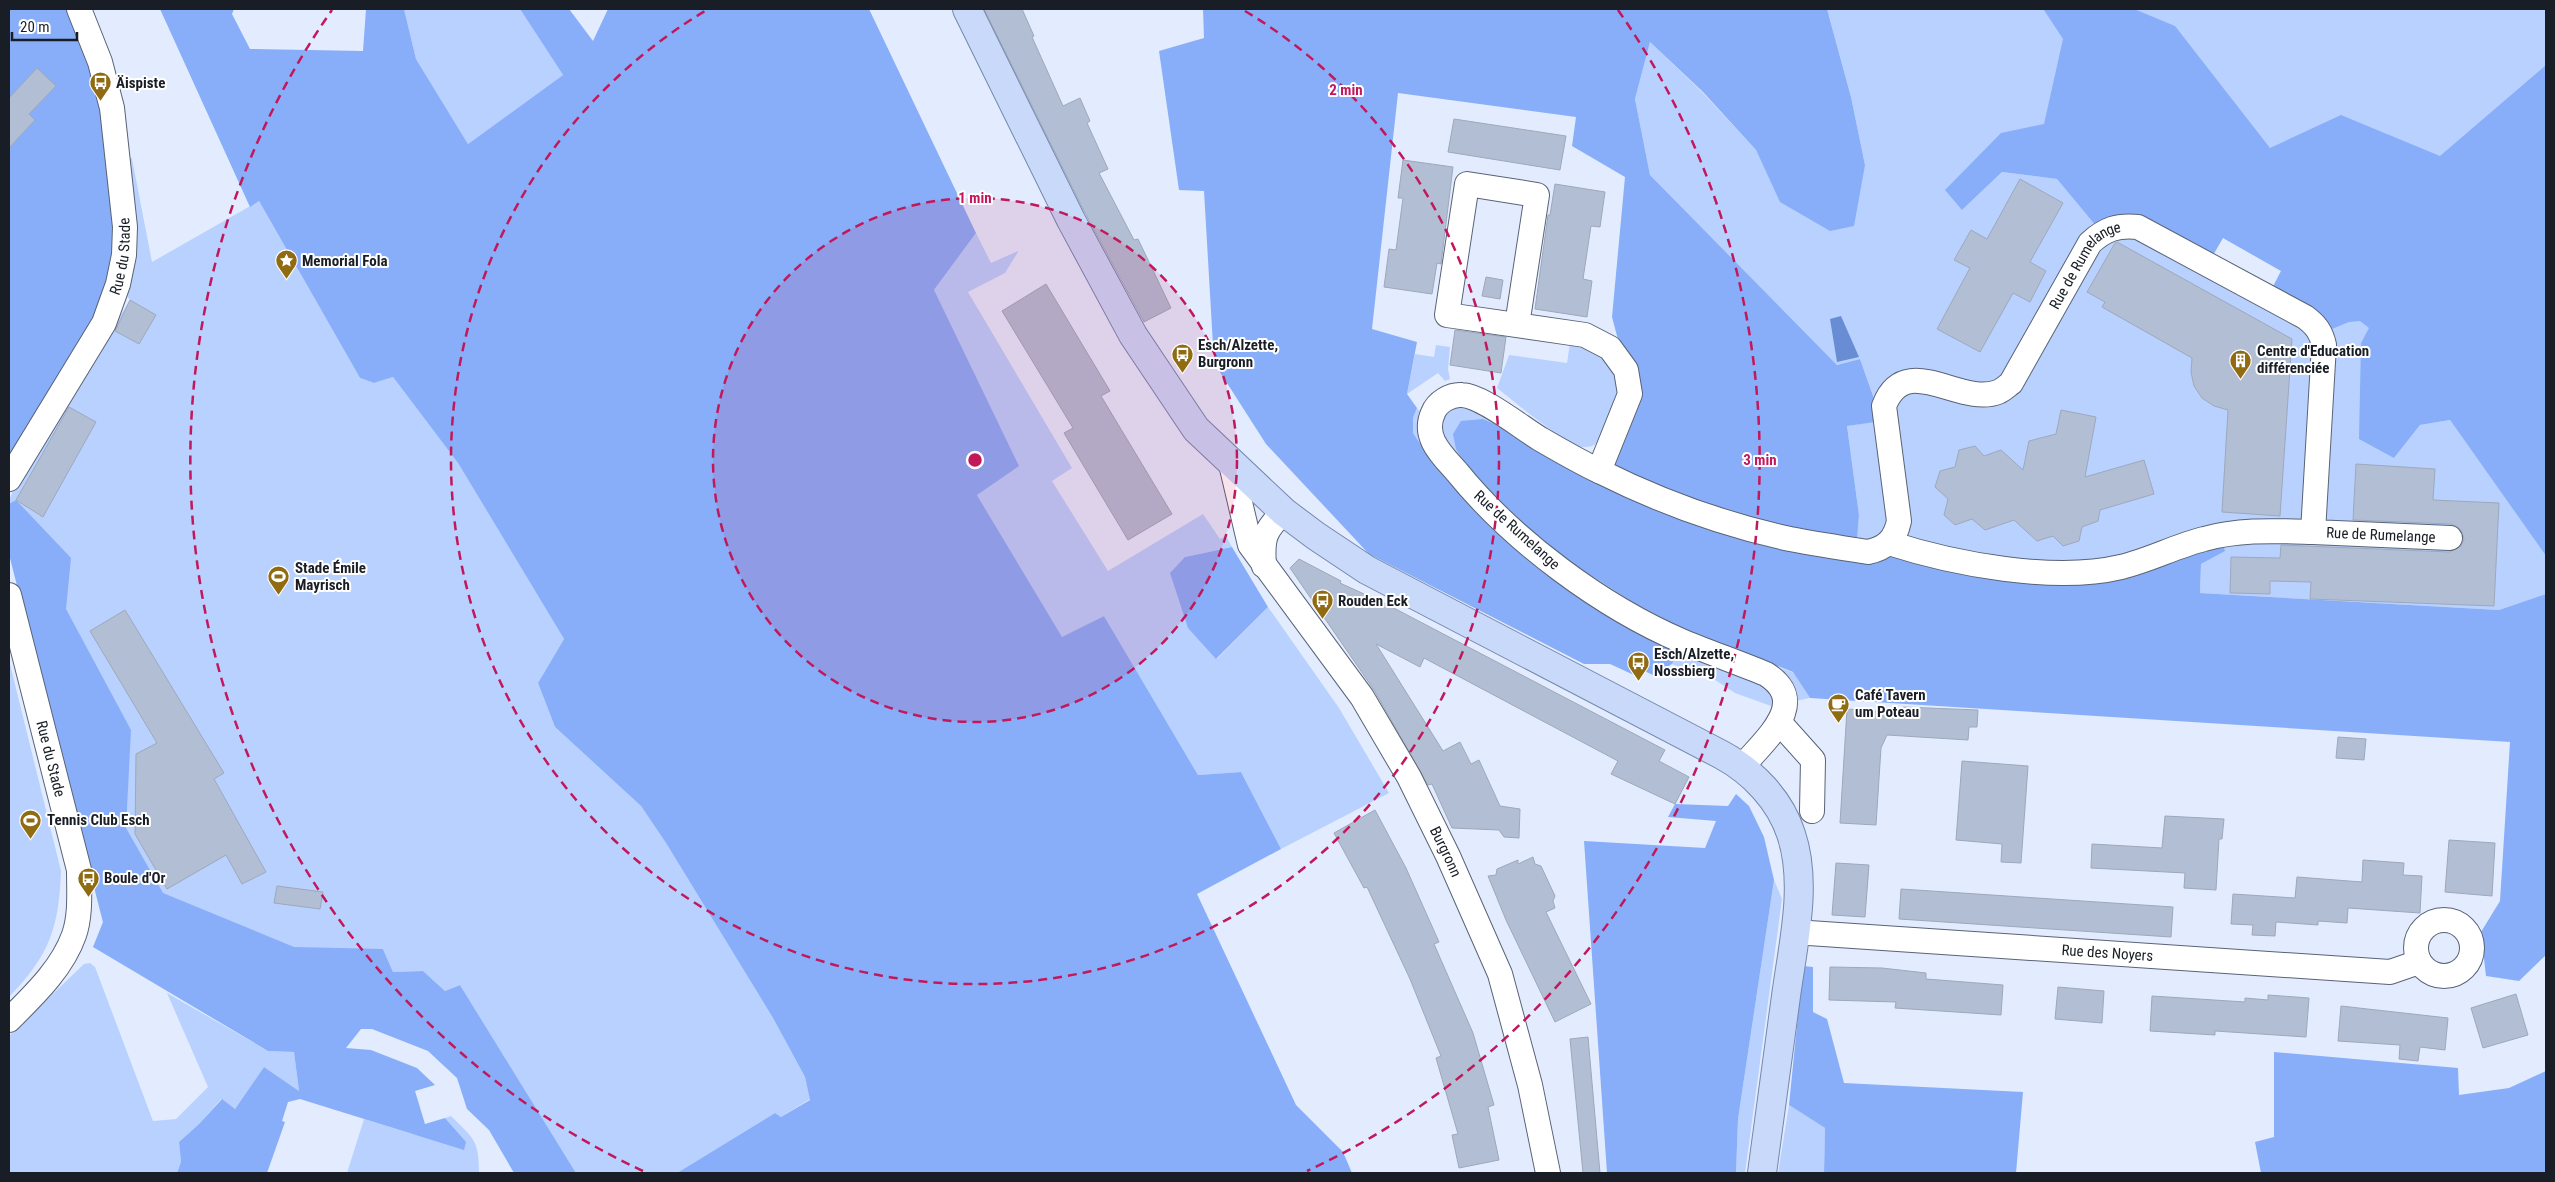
<svg xmlns="http://www.w3.org/2000/svg" width="2555" height="1182" viewBox="0 0 2555 1182" font-family="'Roboto Condensed',sans-serif">
  <rect width="100%" height="100%" fill="#e2ecfe"/>
  <path fill="#b9d1fe" fill-rule="evenodd" d="M404,9H520L563,75L468,144L416,59Z
    M1816,9H2546V476L2365,336L2394,458L2420,425L2450,420L2546,556V594L2499,610L2200,593L2201,564L2224,551L2120,568L1855,550L1859,515L1847,426L1882,420L1860,359L1837,365L1650,175L1635,99L1650,42L1702,92L1756,150L1781,202L1865,165L1851,97L1829,16ZM2027,128L2282,271L2305,317L2112,227L2101,232L2057,179L2002,172L1962,210Z
    M117,142L132,159L152,262L259,201L360,378L374,383L393,377L458,463L564,639L538,683L555,727L641,806L666,843L773,1018L805,1077L810,1099L781,1117L775,1113L677,1173H576L460,985L445,991L423,971L393,972L383,949L362,1003L103,922L9,554V500L17,482L130,300L118,284Z
    M976,233L991,263L1018,251V252L1005,273L968,292L1072,468L1052,481L1108,571L1203,514L1220,539L1226,536L1232,547L1185,557L1217,659L1268,607L1339,708L1389,793L1281,849L1241,772L1198,775L1104,616L1062,638L977,495L934,290Z
    M1570,343C1596,348 1622,365 1621,395C1620,404 1601,442 1594,445C1591,447 1585,447 1582,447C1565,445 1514,401 1497,388L1509,355L1567,363Z
    M1436,345L1450,347L1448,369L1450,379L1445,381L1438,373L1407,394L1415,354L1434,357Z
    M1447,398L1542,440L1553,551L1634,603L1686,630L1794,673L1810,698L1771,706L1735,693L1703,672L1693,673L1672,664L1678,652L1463,493L1425,451L1413,433V418L1417,408L1428,421Z
    M9,660L61,871C59,928 49,956 9,997Z
    M1774,880L1782,899L1745,1173H1736L1738,1119Z
    M90,963L95,967L153,1121L176,1119L208,1087L167,993L268,1051L294,1052L299,1091L264,1067L235,1109L221,1099L199,1124L179,1142L181,1162L177,1173H9V1036L84,964Z
    M1789,1105L1825,1128L1824,1173H1778Z
    M451,1116C474,1139 479,1140 479,1173H347L364,1119L412,1134L465,1142L445,1118Z"/>
  <path fill="#88aef9" d="M9,9H79L100,62L118,284L9,479Z
    M160,9H234L232,14L250,49L363,51L366,9H404L416,59L468,144L563,75L520,9H569L593,41L608,9H869L976,233L934,290L1019,466L977,495L1062,637L1104,616L1198,775L1241,772L1281,849L1197,894L1296,1105L1343,1152L1352,1173H677L775,1113L781,1117L810,1100L805,1077L773,1018L666,843L641,806L555,727L538,683L564,639L458,463L393,377L374,383L360,378L259,201L250,207Z
    M1203,9H1827L1851,97L1865,165L1854,226L1830,231L1780,202L1756,150L1703,92L1650,42L1635,99L1650,175L1837,365L1860,359L1882,421L1847,426L1859,515L1856,550L2016,570L2222,542L2225,551L2201,564L2200,593L2499,610L2546,594V955L2519,981L2486,976L2481,932L2500,901L2510,742L1810,698L1793,672L1686,630L1634,603L1553,551L1476,481L1456,449L1453,434L1461,421L1483,419L1599,471L1626,370L1612,317L1625,177L1572,146L1576,117L1398,93L1372,329L1417,342L1407,394L1417,408L1413,418V433L1425,451L1463,493L1678,651L1672,664L1653,675L1638,668L1634,675L1610,664H1584L1369,554L1266,444L1218,369L1213,345L1204,191L1179,190L1159,51L1204,38Z
    M2045,9H2134L2175,26L2270,148L2341,115L2440,156L2546,65V556L2450,420L2420,425L2394,458L2359,439L2361,343L2369,328L2360,321L2349,322L2322,333L2268,296L2281,271L2223,238L2208,264L2149,231L2101,232L2057,179L2002,172L1962,210L1945,190L2001,133L2044,124L2063,39L2044,10Z
    M16,500L71,558L66,609L131,730L126,828L163,893L294,947L383,949L393,972L423,971L445,991L460,985L576,1173H514L489,1130L467,1109L457,1078L428,1051L372,1029H361L346,1048L371,1050L417,1068L435,1085L415,1091L425,1124L445,1118L466,1142L464,1150L300,1099L288,1102L282,1121L285,1122L267,1173H177L181,1162L179,1142L199,1124L222,1099L235,1109L264,1067L299,1091L294,1052L268,1051L93,947L103,922L9,554V504Z
    M1232,547L1268,607L1216,659L1188,628L1170,573L1185,557Z
    M1736,794L1749,806L1764,837L1774,880L1738,1119L1736,1173H1607L1584,841L1705,848L1716,821L1668,817L1675,804L1728,806Z
    M1803,966L1813,967V1012L1827,1019L1844,1083L2023,1092L2016,1173H1824L1825,1128L1789,1105Z
    M2274,1052L2458,1068L2459,1095L2509,1088L2546,1071V1173H2261L2255,1142L2274,1137Z"/>
  <path fill="#688dd5" d="M1841,316L1859,357L1837,362L1830,319Z"/>
  <path fill="#b2bed3" stroke="#9da8bd" d="M984,9H1022L1034,36L1032,37L1063,106L1080,98L1090,121L1087,123L1108,169L1099,173L1134,240L1138,239L1171,308L1144,322L1085,213Z
    M37,68L56,86L29,114L35,120L9,148V98Z
    M1454,119L1566,136L1560,170L1448,152Z
    M1403,160L1453,167L1441,264L1437,263L1432,294L1384,287L1389,249L1396,250L1403,198H1398Z
    M2020,179L2063,203L2030,262L2046,271L2030,302L2013,293L1980,352L1937,329L1970,268L1954,260L1971,230L1987,239Z
    M1555,184L1605,192L1600,227L1591,226L1583,279L1592,281L1587,317L1535,309L1548,215H1550Z
    M2117,242L2292,339L2280,516L2222,512L2228,410L2214,406L2202,398L2194,386L2191,372L2192,358L2102,307L2105,302L2087,292L2115,243Z
    M1486,277L1503,280L1500,299L1482,296Z
    M1046,284L1110,391L1101,396L1172,514L1128,540L1064,433L1073,428L1002,311Z
    M130,300L156,315L139,344L115,331Z
    M1455,330L1506,337L1501,373L1450,365Z
    M69,407L96,422L43,517L16,500Z
    M2061,410L2096,417L2085,477L2144,460L2154,494L2100,510L2098,521L2082,527L2079,541L2063,546L2053,536L2037,541L2014,520L1985,530L1972,519L1955,525L1944,515L1948,499L1935,487L1940,471L1955,467L1959,450L1975,446L1984,456L2001,450L2023,470L2029,441L2056,434Z
    M2356,464L2435,469L2433,500L2499,503L2494,606L2310,599L2311,582L2270,581V594L2230,593L2231,557L2280,558L2281,545L2449,552L2461,546L2464,539L2462,532L2458,527L2451,524L2353,520Z
    M1299,559L1341,581L1340,583L1388,605L1665,750L1659,761L1689,777L1675,804L1611,774L1618,761L1601,752L1424,658L1420,667L1376,644L1443,751L1460,742L1471,764L1479,760L1500,806L1520,809L1519,838L1504,837L1499,830L1452,828L1432,784L1428,785L1374,690L1290,568Z
    M125,610L224,773L214,779L266,872L242,884L226,855L167,889L135,834L136,754L157,743L90,631Z
    M1903,707L1978,710L1977,727H1969L1968,740L1887,735L1881,748L1876,825L1840,823L1847,709L1903,713Z
    M2338,737L2366,739L2364,760L2336,758Z
    M1962,761L2028,766L2021,863L2001,862L2002,844L1956,840Z
    M1375,810L1406,868L1439,942L1434,944L1473,1033L1494,1105L1488,1107L1499,1160L1459,1168L1452,1135L1458,1134L1436,1058L1441,1056L1410,979L1367,887L1364,888L1334,833Z
    M2165,816L2224,819L2222,839H2219L2216,890L2184,888L2185,873L2091,868L2092,844L2162,848Z
    M2449,840L2495,843L2492,896L2445,892Z
    M1533,857L1535,864L1541,866L1555,896L1553,901L1555,908L1546,912L1591,1004L1555,1022L1506,920L1488,876L1496,875L1497,869L1518,860V864Z
    M2363,860L2404,863L2403,875L2422,876L2420,913L2348,908L2347,923L2318,921V925L2276,922L2275,936L2252,935L2253,925L2231,924L2233,894L2295,898L2297,877L2362,882Z
    M1836,863L1869,865L1865,917L1832,915Z
    M277,886L323,892L320,909L274,903Z
    M1901,889L2173,907L2171,937L1899,919Z
    M1830,967L1882,968L1926,973V979L2003,985L2001,1015L1895,1008L1896,1002L1829,1000Z
    M2058,987L2104,991L2102,1023L2055,1019Z
    M2516,994L2528,1035L2483,1048L2471,1008Z
    M2268,995L2309,998L2306,1037L2215,1031V1035L2150,1031L2152,996L2245,1002V998L2268,1000Z
    M2341,1006L2448,1018L2445,1050L2420,1047L2418,1061L2399,1059L2400,1045L2338,1041Z
    M1588,1037L1600,1173H1583L1570,1039Z"/>
  <g fill="none" stroke-linecap="round" stroke-linejoin="round">
    <defs>
      <g id="street">
        <path d="M1517,325L1537,195L1467,184L1447,315L1585,335L1610,348L1626,370L1630,394L1599,471"/>
        <path id="s1" d="M1231,464L1250,545L1362,697L1409,777L1448,856L1500,974L1530,1085L1548,1173"/>
        <path id="s2" d="M9,479L104,323L118,284L124,255L125,227L112,108L100,62L79,9"/>
        <path d="M1889,543C1954,564 2054,583 2121,567C2150,560 2176,546 2204,539C2240,529 2275,531 2313,532"/>
        <path d="M1264,566C1262,539 1264,530 1284,512"/>
        <path id="s3" d="M9,595L79,870C79,891 81,915 74,935C62,969 33,996 9,1020"/>
        <path d="M1779,722L1813,760L1812,811"/>
        <path id="s4" d="M1743,766C1765,739 1811,703 1766,674C1739,663 1711,653 1684,642C1602,607 1513,541 1457,472C1442,455 1422,437 1433,413C1437,402 1451,394 1462,395C1483,396 1523,429 1542,440C1561,451 1580,462 1599,471C1659,501 1725,525 1790,539C1816,544 1842,548 1868,552C1886,548 1895,540 1899,521L1884,406C1905,350 1960,407 1998,392C2003,390 2007,386 2011,383L2090,243C2105,229 2117,225 2138,227L2305,317C2316,325 2321,332 2324,345L2313,532L2450,538"/>
        <circle cx="2444" cy="948" r="28"/>
        <path id="s5" d="M1794,932L2390,972L2419,962"/>
      </g>
      <path id="primary" d="M967,9L1071,220L1133,335L1196,429L1284,512L1316,536L1367,570L1722,755C1753,772 1780,800 1791,834C1808,884 1793,944 1786,996C1778,1055 1770,1114 1762,1173"/>
    </defs>
    <use href="#street" stroke="#596376" stroke-width="26"/>
    <use href="#primary" stroke="#7487ac" stroke-width="30"/>
    <use href="#street" stroke="#fff" stroke-width="24"/>
    <use href="#primary" stroke="#c9d9f9" stroke-width="28"/>
  </g>
  <circle cx="975" cy="460" r="262" fill="#c2185b" fill-opacity=".12"/>
  <g fill="none" stroke="#c2185b" stroke-width="2.5" stroke-dasharray="9 6">
    <circle cx="975" cy="460" r="262"/>
    <path d="M1245 11A524 524 0 1 1 705 11"/>
    <path d="M643 1171A785 785 0 0 1 332 10M1618 10A785 785 0 0 1 1307 1171"/>
  </g>
  <defs>
    <symbol id="bus-pin" viewBox="-11 -11 22 30"><path d="M0 17L-7.5 6A9.5 9.5 0 1 1 7.5 6Z" fill="#906b11" stroke="#fff"/><path d="M-5-6H5V4H4V6H2V4H-2V6H-4V4H-5ZM-3.5-4V0h7V-4ZM-3.5 1.2v1.5H-2V1.2ZM2 1.2v1.5H3.5V1.2Z" fill="#fff"/></symbol>
    <symbol id="sight-pin" viewBox="-11 -11 22 30"><path d="M0 17L-7.5 6A9.5 9.5 0 1 1 7.5 6Z" fill="#906b11" stroke="#fff"/><path d="M0-6L1.8-2.2L6-1.7L2.9 1.2L3.7 5.4L0 3.3L-3.7 5.4L-2.9 1.2L-6-1.7L-1.8-2.2Z" fill="#fff"/></symbol>
    <symbol id="building-pin" viewBox="-11 -11 22 30"><path d="M0 17L-7.5 6A9.5 9.5 0 1 1 7.5 6Z" fill="#906b11" stroke="#fff"/><path d="M-4-6H4V6H1V3H-1V6H-4ZM-2.5-4.3h1.7v1.8h-1.7ZM.8-4.3h1.7v1.8H.8ZM-2.5-1h1.7V.8h-1.7ZM.8-1h1.7V.8H.8Z" fill="#fff"/></symbol>
    <symbol id="stadium-pin" viewBox="-11 -11 22 30"><path d="M0 17L-7.5 6A9.5 9.5 0 1 1 7.5 6Z" fill="#906b11" stroke="#fff"/><path d="M0-5a6.5 5 0 1 0 0 10a6.5 5 0 1 0 0-10ZM-3.5-1.8h7v3.6h-7Z" fill="#fff"/></symbol>
    <symbol id="cafe-pin" viewBox="-11 -11 22 30"><path d="M0 17L-7.5 6A9.5 9.5 0 1 1 7.5 6Z" fill="#906b11" stroke="#fff"/><path d="M-5.5-4.5H6V0H3Q3 3.5 0 3.5H-2.5Q-5.5 3.5-5.5 0ZM3-3.2v2h1.7v-2ZM-6 4.5H4V6H-6Z" fill="#fff"/></symbol>
  </defs>
  <g fill-rule="evenodd">
    <use href="#bus-pin" x="88" y="70" width="25" height="34"/>
    <use href="#sight-pin" x="274" y="248" width="25" height="34"/>
    <use href="#bus-pin" x="1170" y="342" width="25" height="34"/>
    <use href="#building-pin" x="2228" y="348" width="25" height="34"/>
    <use href="#stadium-pin" x="266" y="564" width="25" height="34"/>
    <use href="#bus-pin" x="1310" y="588" width="25" height="34"/>
    <use href="#bus-pin" x="1626" y="650" width="25" height="34"/>
    <use href="#cafe-pin" x="1826" y="692" width="25" height="34"/>
    <use href="#stadium-pin" x="18" y="808" width="25" height="34"/>
    <use href="#bus-pin" x="76" y="866" width="25" height="34"/>
  </g>
  <g text-anchor="middle" dominant-baseline="central" stroke-width="4" stroke-linejoin="round" paint-order="stroke">
    <g font-size="15" font-weight="bold" fill="#191d25" stroke="#fff" text-anchor="start">
      <text x="116" y="83">Äispiste</text>
      <text x="302" y="261">Memorial Fola</text>
      <text x="1198" y="345">Esch/Alzette,<tspan x="1198" dy="17">Burgronn</tspan></text>
      <text x="2257" y="351">Centre d'Education<tspan x="2257" dy="17">différenciée</tspan></text>
      <text x="295" y="568">Stade Émile<tspan x="295" dy="17">Mayrisch</tspan></text>
      <text x="1338" y="601">Rouden Eck</text>
      <text x="1654" y="654">Esch/Alzette,<tspan x="1654" dy="17">Nossbierg</tspan></text>
      <text x="1855" y="695">Café Tavern<tspan x="1855" dy="17">um Poteau</tspan></text>
      <text x="47" y="820">Tennis Club Esch</text>
      <text x="104" y="878">Boule d'Or</text>
    </g>
    <g font-size="15" fill="#191d25" stroke="#fff">
      <text stroke="none"><textPath href="#s2" startOffset="252">Rue du Stade</textPath></text>
      <text stroke="none"><textPath href="#s4" startOffset="1479">Rue de Rumelange</textPath></text>
      <text transform="translate(1517 530) rotate(42)">Rue de Rumelange</text>
      <text stroke="none"><textPath href="#s4" startOffset="2031">Rue de Rumelange</textPath></text>
      <text stroke="none"><textPath href="#s3" startOffset="169">Rue du Stade</textPath></text>
      <text stroke="none"><textPath href="#s1" startOffset="448">Burgronn</textPath></text>
      <text stroke="none"><textPath href="#s5" startOffset="314">Rue des Noyers</textPath></text>
    </g>
  </g>
  <circle cx="975" cy="460" r="8" fill="#c2185b" stroke="#fff" stroke-width="2.5"/>
  <g font-size="15" text-anchor="middle" font-weight="bold" fill="#c2185b" stroke="#fff" stroke-width="4" stroke-linejoin="round" paint-order="stroke">
    <text x="1346" y="95">2 min</text>
    <text x="975" y="203">1 min</text>
    <text x="1760" y="465">3 min</text>
  </g>
  <rect width="2555" height="1182" fill="none" stroke="#191d25" stroke-width="20"/>
  <path d="M12 32v8h65v-8" fill="none" stroke="#191d25" stroke-width="2.5"/>
  <text x="20" y="32" font-size="15" fill="#191d25" stroke="#ffffff" stroke-width="4" paint-order="stroke">20 m</text>
</svg>
